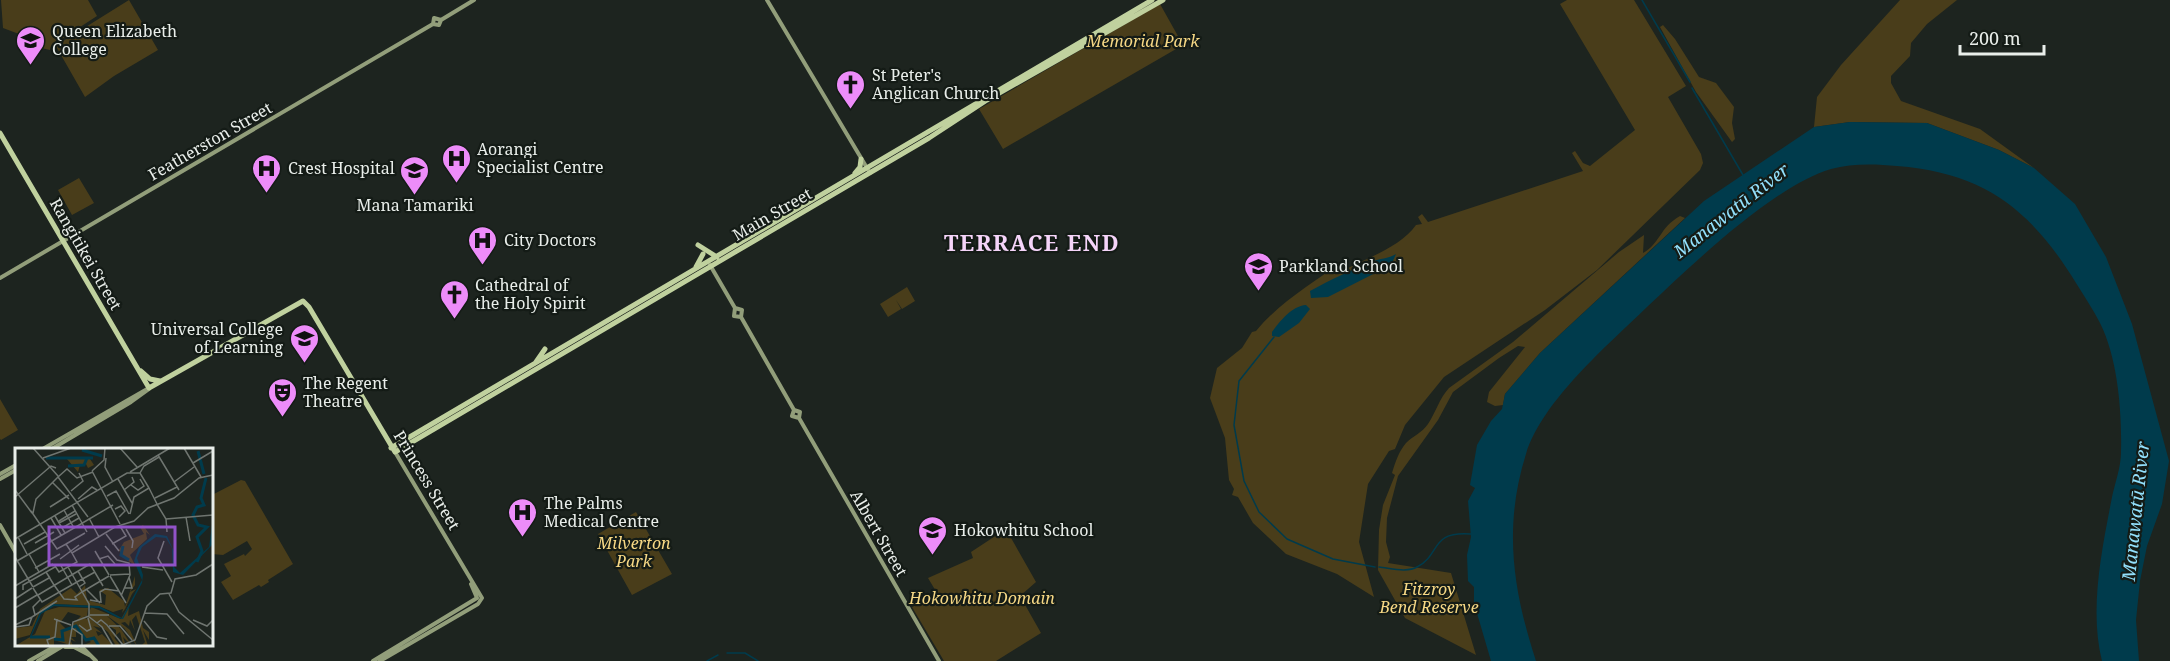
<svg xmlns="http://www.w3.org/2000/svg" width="2170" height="661" viewBox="0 0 2170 661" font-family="'Noto Serif',serif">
  <rect width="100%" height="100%" fill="#1d241f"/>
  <path fill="#493d1a" d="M1,0H88L97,16L51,46L50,50L37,47L39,39L30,37L26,45L17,43L19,34L3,28Z
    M129,0L158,50L114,76L85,97L57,48H52Z
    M1567,0H1634L1686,86L1668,97L1701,154L1703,163L1700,170L1597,270L1545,310L1444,377L1405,425L1395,449L1389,451L1368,484L1359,542L1374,597L1337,574L1286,554L1253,523L1238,497L1232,495L1234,489L1229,480L1225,438L1210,398L1217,368L1242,348L1252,332L1256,331C1281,301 1312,284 1343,261L1348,268C1370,257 1401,246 1416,225L1422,224L1418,217L1422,214L1428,222L1583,171L1572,153L1575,151L1583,163L1590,166L1635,130L1560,4Z
    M1900,0H1957L1927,24L1911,43L1910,56L1891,76V83L1901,101L1980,129L2034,168L1999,150L1927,123L1850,122L1814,127L1817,97L1841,65Z
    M1160,4L1183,45L1003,149L979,109Z
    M1663,25L1675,39L1699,77L1716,83L1734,107L1732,123L1735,139L1732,142L1696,92L1660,27Z
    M79,178L94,203L72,215L58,190Z
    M1680,216L1685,218L1540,353L1505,394L1503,405L1495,406L1487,402L1489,392L1525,347L1518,346L1499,358L1453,392L1438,420L1398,476L1387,518L1386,542L1390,557L1388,563L1451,573L1476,655L1405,618L1378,570L1379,530L1383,505L1395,475L1392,473C1395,463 1399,451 1406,443C1413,436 1422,433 1428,424C1436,412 1439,399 1449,388L1513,342L1619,252L1644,235L1643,253C1660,244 1659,228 1680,216Z
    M907,287L915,301L902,309L896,300L901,309L888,317L880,304Z
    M0,399L18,430L1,440L0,439Z
    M241,480L245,481L293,564L268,580L269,582L261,587L259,585L233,600L221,582L231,576L224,564L244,554L245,556L252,549L247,541L223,555L212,554V495Z
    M636,512L672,574L632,595L598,534Z
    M1006,529L1036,582L1020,596L1041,633L996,661H944L912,607L937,593L928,578L973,558L971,552Z"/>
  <path fill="#003b4c" d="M1850,122L1927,123L1999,150L2034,168L2075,204L2106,257L2132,324L2169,461L2162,504L2147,546L2140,581L2136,620L2139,661H2102C2089,609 2102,549 2112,497C2115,483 2121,467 2121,452C2122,412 2118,359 2100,323C2093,309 2084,296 2076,283C2031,210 1985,173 1897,166C1876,164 1852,163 1831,169C1772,187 1693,264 1647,307C1609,344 1542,401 1526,454C1503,527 1513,590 1536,661H1491L1474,603V587L1468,581L1467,555L1471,537L1468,501L1475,488L1470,485L1477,445L1491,421L1502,409L1505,394L1540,353L1704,201L1814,127Z
    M1396,254L1391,265L1328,297L1311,298L1310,291C1330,280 1353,269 1374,261C1382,258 1388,259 1396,254Z
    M1306,305L1310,309L1299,323L1279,337L1272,336V332C1280,321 1292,306 1306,305Z"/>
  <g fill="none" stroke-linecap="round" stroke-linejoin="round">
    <path stroke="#003b4c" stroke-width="1.5" d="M1642,0L1690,82
      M1692,88L1743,175
      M1274,337L1239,381L1234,425L1244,481L1259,512L1287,539L1333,559L1375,567
      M1379,567C1390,568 1407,573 1417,567C1442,554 1429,531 1471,534
      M727,653H745L758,661
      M707,661L718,655"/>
    <path stroke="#929e7a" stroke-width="4" d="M767,0L870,173
      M441,20L474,0
      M433,24L434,18L441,20
      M433,24L439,25L441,20
      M710,265L735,308
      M0,278L433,24
      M735,308L734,316L741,317
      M735,308L742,310L741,317
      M741,317L794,410
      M794,410L792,416L799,418
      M794,410L800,412L799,418
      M799,418L939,661
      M41,450L149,388
      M50,450L131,402L149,389
      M0,474L16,465
      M0,479L16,470
      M0,525L16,553
      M79,644L96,661
      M65,647H74L91,656
      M29,661L59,644
      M38,661L66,644
      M373,661L477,598L471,584
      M380,661L478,604L482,598L395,452"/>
    <path stroke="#c0d19e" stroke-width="5" d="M0,133L149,388L303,301L309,307L395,452L929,138L987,100L1163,0
      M855,173L860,167L861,159
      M698,245L717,257
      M696,267L703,254
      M536,362L545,349
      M141,371L150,379L160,381
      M391,448L1152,0"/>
  </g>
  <defs>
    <symbol id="school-pin" viewBox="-11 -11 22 30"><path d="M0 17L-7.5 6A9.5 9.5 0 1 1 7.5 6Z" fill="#ed8cf9" stroke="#141b16"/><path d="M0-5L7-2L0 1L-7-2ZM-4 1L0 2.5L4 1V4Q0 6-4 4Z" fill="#111"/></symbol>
    <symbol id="church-pin" viewBox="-11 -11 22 30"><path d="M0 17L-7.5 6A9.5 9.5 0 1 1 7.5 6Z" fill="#ed8cf9" stroke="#141b16"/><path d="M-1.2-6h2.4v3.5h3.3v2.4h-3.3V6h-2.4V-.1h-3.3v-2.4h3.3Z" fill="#111"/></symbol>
    <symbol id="hospital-pin" viewBox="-11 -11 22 30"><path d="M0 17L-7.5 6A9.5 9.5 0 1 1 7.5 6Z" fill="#ed8cf9" stroke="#141b16"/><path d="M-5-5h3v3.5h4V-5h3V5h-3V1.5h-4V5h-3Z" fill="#111"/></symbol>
    <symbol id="university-pin" viewBox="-11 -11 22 30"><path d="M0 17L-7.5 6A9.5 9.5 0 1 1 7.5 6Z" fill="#ed8cf9" stroke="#141b16"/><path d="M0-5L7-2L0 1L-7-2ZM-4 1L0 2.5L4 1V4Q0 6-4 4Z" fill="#111"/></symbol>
    <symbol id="theatre-pin" viewBox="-11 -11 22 30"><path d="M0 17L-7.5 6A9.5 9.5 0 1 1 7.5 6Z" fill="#ed8cf9" stroke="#141b16"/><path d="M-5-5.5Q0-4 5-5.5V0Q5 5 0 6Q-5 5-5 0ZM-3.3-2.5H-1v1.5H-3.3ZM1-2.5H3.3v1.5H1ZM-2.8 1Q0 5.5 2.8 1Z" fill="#111"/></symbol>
  </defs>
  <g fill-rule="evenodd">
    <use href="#school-pin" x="14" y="24" width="33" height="45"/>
    <use href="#church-pin" x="834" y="68" width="33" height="45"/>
    <use href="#hospital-pin" x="440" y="142" width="33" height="45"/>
    <use href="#hospital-pin" x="250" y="152" width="33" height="45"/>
    <use href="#school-pin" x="398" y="154" width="33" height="45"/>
    <use href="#hospital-pin" x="466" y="224" width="33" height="45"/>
    <use href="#school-pin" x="1242" y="250" width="33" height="45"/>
    <use href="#church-pin" x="438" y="278" width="33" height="45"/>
    <use href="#university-pin" x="288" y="322" width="33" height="45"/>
    <use href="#theatre-pin" x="266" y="376" width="33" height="45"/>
    <use href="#hospital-pin" x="506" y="496" width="33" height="45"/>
    <use href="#school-pin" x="916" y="514" width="33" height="45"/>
  </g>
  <g text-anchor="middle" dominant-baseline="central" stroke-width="4.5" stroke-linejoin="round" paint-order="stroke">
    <g font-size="16" fill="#e9eeea" stroke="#141b16" text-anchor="start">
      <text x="52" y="31">Queen Elizabeth<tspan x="52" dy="18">College</tspan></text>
      <text x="872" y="75">St Peter's<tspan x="872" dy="18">Anglican Church</tspan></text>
      <text x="477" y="149">Aorangi<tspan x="477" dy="18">Specialist Centre</tspan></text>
      <text x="288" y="168">Crest Hospital</text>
      <text x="415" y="205" text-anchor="middle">Mana Tamariki</text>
      <text x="504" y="240">City Doctors</text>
      <text x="1279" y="266">Parkland School</text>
      <text x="475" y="285">Cathedral of<tspan x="475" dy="18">the Holy Spirit</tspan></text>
      <text x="283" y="329" text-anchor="end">Universal College<tspan x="283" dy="18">of Learning</tspan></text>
      <text x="303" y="383">The Regent<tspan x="303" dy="18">Theatre</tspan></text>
      <text x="544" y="503">The Palms<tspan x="544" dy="18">Medical Centre</tspan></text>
      <text x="954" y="530">Hokowhitu School</text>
    </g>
    <g font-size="16" font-style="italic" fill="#f6d885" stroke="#141b16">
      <text x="1143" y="41">Memorial Park</text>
      <text x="634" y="543">Milverton<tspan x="634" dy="18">Park</tspan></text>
      <text x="1429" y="589">Fitzroy<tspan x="1429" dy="18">Bend Reserve</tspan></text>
      <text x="982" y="598">Hokowhitu Domain</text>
    </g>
    <g font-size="16" fill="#e9eeea" stroke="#141b16">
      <text transform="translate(210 141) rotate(-30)">Featherston Street</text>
      <text transform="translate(772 214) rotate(-30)">Main Street</text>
      <text transform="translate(86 254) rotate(60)">Rangitikei Street</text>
      <text transform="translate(427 480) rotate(59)">Princess Street</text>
      <text transform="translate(879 533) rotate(60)">Albert Street</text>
    </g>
    <g font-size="18" font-style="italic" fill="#92e0fc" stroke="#141b16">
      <text transform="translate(1731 210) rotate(-38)">Manawatū River</text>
      <text transform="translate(2135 511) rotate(-84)">Manawatū River</text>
    </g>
    <g font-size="22" font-weight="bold" letter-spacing="1.5" fill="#f5d4f9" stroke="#141b16">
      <text x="1032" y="242">TERRACE END</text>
    </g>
  </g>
  <g transform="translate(15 448)">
    <rect width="198" height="198" fill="#1d241f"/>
    <path d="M52,11H75L79,17L73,20L71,16L65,17L63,24ZM128,77L135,87L131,84L132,91L115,107L120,117L107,109L104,102L109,94L129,86L125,79ZM120,128V137L115,144L121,141L117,146L110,161L107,165L108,161L98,164L84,158L37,156L25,164L15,187L0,191V180L17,178L25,161L56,140L62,146L70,137L72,152L90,157L91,147L84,142L93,140L109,153L110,159ZM114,157L113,168L124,163L128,180L134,184V192L128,182L133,198H126L130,194L121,167L117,172L120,183L115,172L114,178L110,174L106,175L115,182L122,198L109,180L91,167L106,181L117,198L108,189L110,195L108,196L105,184L101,187V182L89,175L100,186V190L96,186L105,197L101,198L93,184L75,170L86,180L78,178L87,185L81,183L83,188L87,186L99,198H66L76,194L61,182V189H56L61,194L55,191L58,198L39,192V198H0L20,186L30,163L44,159L73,160L72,168L68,169L72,171L76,159L106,171ZM53,164L66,168L52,182L45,175Z" fill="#493d1a" fill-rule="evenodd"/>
    <path d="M198,69L197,97L168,127L158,124L157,100L151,90L141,89L127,99L122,110L128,127L127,135L108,171L103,170L84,160L39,158L26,166L16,189L0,193L15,189L25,164L37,156L84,158L107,170L127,132L119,113L124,99L140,86L152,88L160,106L159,119L165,125L194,99Z" fill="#003b4c"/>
    <path fill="none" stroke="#003b4c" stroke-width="3" d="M67,2L87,8M183,3L189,26M31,10H78M53,18L69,17L72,10M108,98L106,107L114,112M182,114L187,103L182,89L192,79L183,77L178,67L182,59L189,57L186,50L191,30M15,189H35M39,191L48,192L47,183L61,178L71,192L79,190L84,198"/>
    <path fill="none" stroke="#6f7570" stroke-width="1.5" d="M18,0L43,28M105,0L122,19M169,0L186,29M143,7L164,42M28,10L56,0M91,10L90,19L98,34M178,15L198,3M77,23L105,76M77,23L89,12L90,0M115,24L155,0M125,25L129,18L144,9M43,29L73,69M43,29L52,21L62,30L78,24M103,31L117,55M159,34L179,19M38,35L54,51M116,37L123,42L129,38L125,31M134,40L143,58M0,42L17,65M109,42L119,34L117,29M56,43L68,33L64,25M92,48L101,43L114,66M0,49L36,18L41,20M140,50L162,39M63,51L77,39L82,42M57,57L72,84M143,58L151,71L152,84M35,59L54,47M100,61L106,58L110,63L104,69M49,62L59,80M16,63L42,101L51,96L57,105L100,79L119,73L133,60L159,50L184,30L198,27M18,65L21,51L43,29M115,66L119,49L134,40M40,68L50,85M171,69L175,93M36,70L46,87M74,70L84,89M151,71L198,67M44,73L60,63M44,75L61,66M47,80L64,70M59,80L98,57M111,81L118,93L117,100M91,86L104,103M3,89L12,106M0,91L112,25H125L134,40M149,93L143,110L157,134M20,95L39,84M9,96L30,84M51,96L70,85M97,96L111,88L105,78M90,98L102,112L114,115L115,127L106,148M80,103L94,127M14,106L24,124M0,109L18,139M45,111L64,97M84,111L93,108L100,116M2,113L59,80M45,116L57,137M75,116L88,138M40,118L44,124L62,114L57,105M53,119L74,156V168M127,119L148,122M20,120L45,106M63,123L70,135L64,139M95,127L115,126M95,128L111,155M62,134L80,124M39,137L49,151L62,152L60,149L67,144M39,137L31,124L40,119M0,138L38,116M18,139L34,130M18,140L27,154L62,134M110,140H117L114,129M8,142V137L31,124L35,130M72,142L85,155M67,144L94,128M154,146L164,164L198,192M23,147L75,116M0,151L17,140M75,152L86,154L85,144L90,141L104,143M0,160L22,147M130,165L152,166L169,186M20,167L18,159L25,152M75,167H94M73,168L87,179L98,198M17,169L42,153M39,171L56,177M178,172L192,178L198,172M129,173L142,189L152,191M82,175L86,172L92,177L108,197M0,177L17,169M64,177L72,183L76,181L73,170M94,178H105L117,192M0,179L14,177L17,169M57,180L67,187V198M34,198L32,192L40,189L42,171M54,198L58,174L74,168M105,198L120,192L132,158L145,146L156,145L160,131L181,127L198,116"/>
    <path fill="#9153c8" fill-opacity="0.15" stroke="#9153c8" stroke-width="3" d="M34,79H160V117H34Z"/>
    <rect width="198" height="198" fill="none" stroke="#e9eeea" stroke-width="3"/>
  </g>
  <path d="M1960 45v9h84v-9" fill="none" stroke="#e9eeea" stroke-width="3"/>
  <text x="1969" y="45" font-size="18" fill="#e9eeea" stroke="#141b16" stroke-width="4.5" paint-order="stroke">200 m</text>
</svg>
